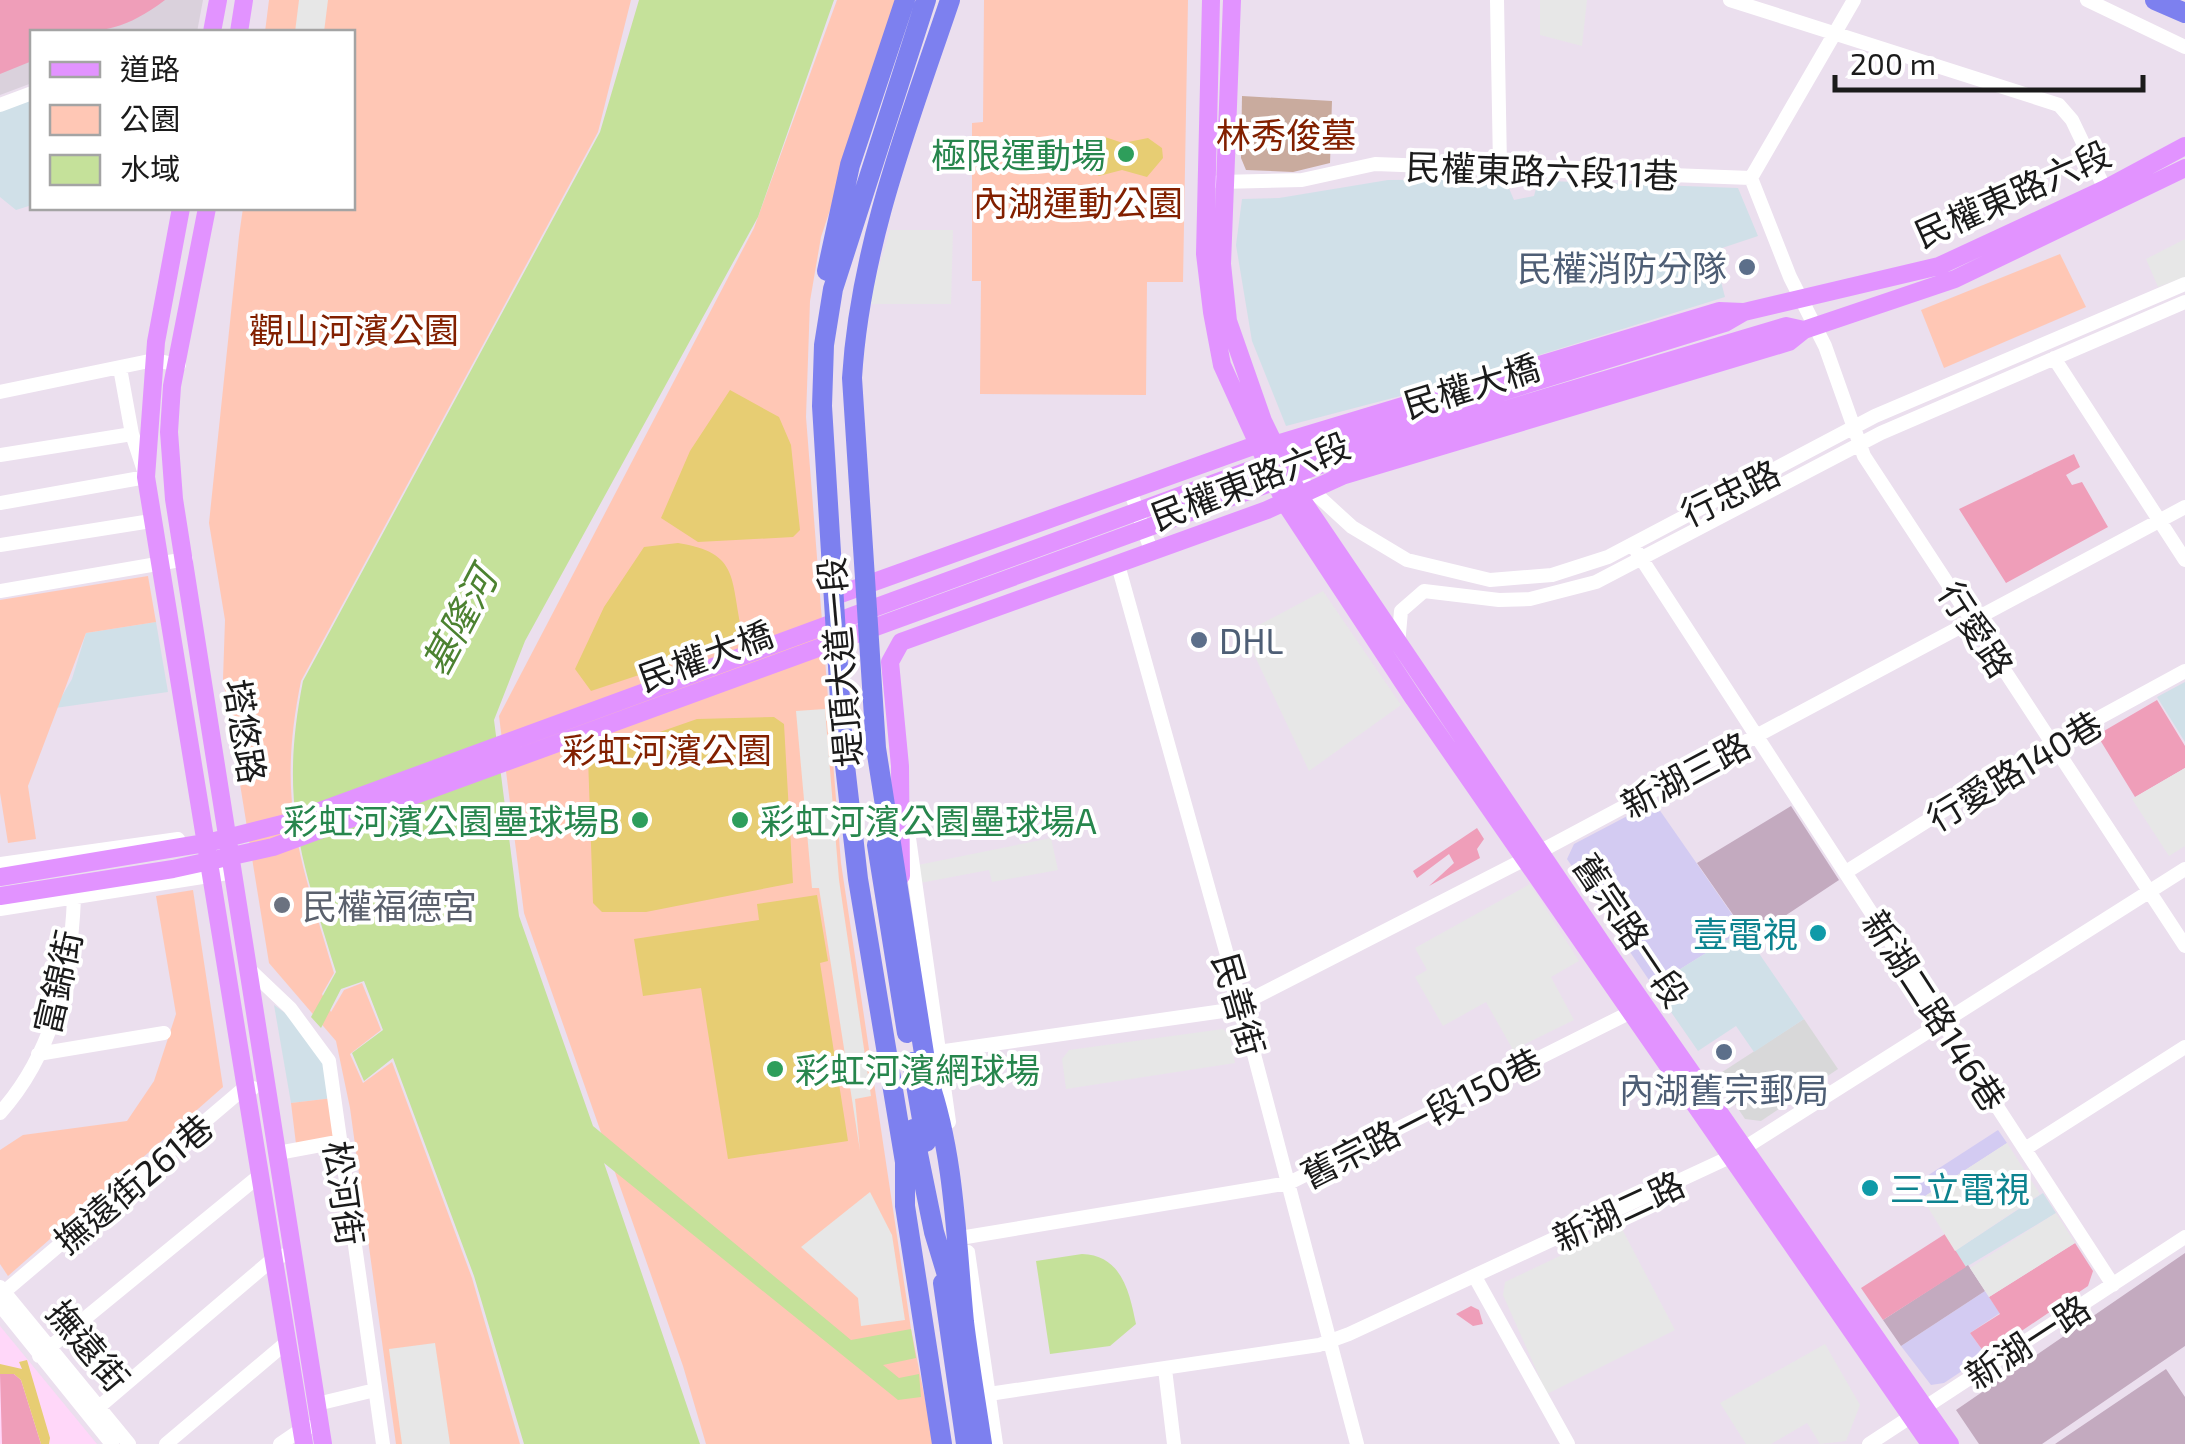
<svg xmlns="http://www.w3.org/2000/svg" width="2185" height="1444" viewBox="0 0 2185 1444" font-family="'Exo 2','Noto Sans TC',sans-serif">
  <rect width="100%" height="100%" fill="#ebdfee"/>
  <path fill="#d8d8d9" d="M1804,1019L1838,1069L1761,1121L1745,1119L1716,1076Z"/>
  <path fill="#d3cbf2" d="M1654,802L1743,930L1653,986L1567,859L1574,844Z
    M1998,1130L2007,1143L1922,1198L1913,1185Z
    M1985,1291L2000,1313L1970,1333L1986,1355L1944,1383L1931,1385L1901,1346Z"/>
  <path fill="#d0e0e8" d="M32,100V205L16,210L0,197V111Z
    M1505,179L1514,200L1534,196L1537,185L1549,181L1738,188L1758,236L1713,251L1725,297L1450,383L1286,426L1252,341L1236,245L1242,199L1279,198L1388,180Z
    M156,622L168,692L55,708L72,679L86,633Z
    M2185,682V742L2157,697Z
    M1743,930L1804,1019L1754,1052L1736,1026L1698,1051L1653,986Z
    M274,1005L295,1020L324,1056L333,1098L291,1103Z
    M2043,1193L2056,1213L1966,1267L1955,1251Z"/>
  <path fill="#ffd7f9" d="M0,1326L97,1444H0Z"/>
  <path fill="#dad1dc" d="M0,0H203L197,32H32V83L0,95Z"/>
  <path fill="#c3aabf" d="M1791,806L1839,880L1750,939L1697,863Z
    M2185,1253V1346L2042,1444H1979L1956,1410Z
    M1968,1265L1985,1291L1901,1346L1883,1320Z
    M2166,1369L2185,1397V1444H2055Z"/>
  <path fill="#ef9eb9" d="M0,0H165C116,37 91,32 32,32V61L0,74Z
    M2074,454L2080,467L2066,475L2072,485L2082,482L2108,527L2006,583L1959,509Z
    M2157,700L2185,746V768L2135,797L2097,735Z
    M1477,828L1484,839L1477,849L1480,858L1429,886L1454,863L1449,854L1417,878L1413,871Z
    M1945,1234L1966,1267L1883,1320L1861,1288Z
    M2075,1243L2093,1271L2088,1286L1986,1355L1970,1333L2000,1314L1989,1297Z
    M1471,1306L1479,1310L1483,1324L1473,1326L1456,1314Z
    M0,1374H14L21,1380L41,1444H2Z"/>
  <path fill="#c9ab9e" d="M1242,96L1332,101L1330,163L1293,172L1246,170L1241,158Z"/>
  <path fill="#ffc7b5" d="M269,0H631L598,132L301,681C276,803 300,857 334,973L322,994L331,1012L344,990L362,983L381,1030L350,1054L363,1083L392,1062L472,1278L520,1444H396L350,1108L336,1041L269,963L223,679L225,620L209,523L239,236L243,208H352V32H265Z
    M837,0H900L821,237L810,301L806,417L841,863L911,1329L934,1444H706L683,1366L524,913L499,716L754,228Z
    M984,0H1188L1183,282H1147L1146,395L980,394L981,281H972V123L983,122Z
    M2060,254L2086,307L1944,368L1921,310Z
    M148,576L156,622L86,633L28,786L36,839L8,843L0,793V600Z
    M193,890L223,1087L8,1276L0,1264V1150L23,1135L127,1121L154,1081L176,1014L156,896Z
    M333,1098L338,1139L296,1144L291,1103Z"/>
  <path fill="#e7cd73" d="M1021,136L1057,145L1063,157L1056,170L1041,172L1011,159L1009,144Z
    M1102,136L1123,143L1148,138L1162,148L1163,158L1147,177L1122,170L1099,176L1091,171L1088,157Z
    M730,390L779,417L791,445L800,530L793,537L698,542L661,518L690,451Z
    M678,543C740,553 730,578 742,632L738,642L591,691L575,669L604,607L644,547Z
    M774,717L784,724L793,883L646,912H602L593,903L588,757L697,719Z
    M817,895L828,961L820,963L848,1141L728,1159L701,988L643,996L634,939L759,920L757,904Z
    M27,1360L50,1438L49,1444H41L21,1380L14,1374H0V1364L22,1369L19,1362Z"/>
  <path fill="#e7e7e7" d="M299,0H328L324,32H295Z
    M1540,0H1587L1582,46L1540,35Z
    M890,230H953L951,304H868Z
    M2185,239V277L2158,287L2146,259Z
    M1323,591L1401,705L1309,771L1244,633Z
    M825,709L839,880L871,1096L855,1099L860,1151L819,888H812L796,711Z
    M2185,768V846L2169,856L2132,799Z
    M1051,838L1058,870L992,882L989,870L920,883L918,865Z
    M1530,884L1579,961L1551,977L1574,1020L1513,1050L1486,1002L1443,1026L1415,977L1427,970L1415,948Z
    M1223,1029L1230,1036L1235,1063L1066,1089L1062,1059L1069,1050Z
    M2007,1143L2040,1194L1955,1251L1922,1198Z
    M870,1192L892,1235L905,1320L861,1326L858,1298L801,1247Z
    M2056,1213L2075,1243L1989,1297L1970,1268Z
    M1621,1227L1675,1330L1547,1394L1503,1295L1505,1282Z
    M435,1343L450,1444H402L389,1349Z
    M1825,1344L1860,1405L1846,1441L1820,1444L1807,1423L1771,1444H1746L1720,1403Z"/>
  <path fill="#c5e19a" d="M639,0H834L758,217L525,641L494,720L519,916L593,1126L851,1340L911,1329L916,1358L883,1365L899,1378L919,1374L921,1397L898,1400L604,1163L700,1444H524L474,1276L393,1058L364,1081L352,1053L383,1030L364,981L341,989L321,1028L311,1017L336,972C301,858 279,803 303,681L600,132Z
    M1082,1254C1124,1255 1130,1297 1136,1324L1110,1346L1050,1354L1036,1261Z"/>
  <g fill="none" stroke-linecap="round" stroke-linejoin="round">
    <path stroke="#fff" stroke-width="14" d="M1497,0L1500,166
      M1730,0L2059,105L2072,120L2105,189
      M2087,0L2185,47
      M0,105L32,93
      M1751,178L1790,277L1825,346L1864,456L2185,946
      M1751,178L1854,0
      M1219,182L1302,180L1375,164L1751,178
      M2054,358L2185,560
      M0,392L154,360L179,365
      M0,455L132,434
      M1305,484L1352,527L1407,560L1490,580L1552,575L1608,557L1875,416L2185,284
      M1130,490L1152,553
      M0,503L146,477L132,434L120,368
      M0,545L151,521
      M1637,552L2113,1285
      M1118,565L1241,1005L1357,1444
      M0,591L186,559
      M1398,645L1401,611L1424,591L1499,600L1530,599L1596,582L1881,433L2185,302
      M908,831L949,1122
      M0,864L178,839
      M1846,872L2038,751L2185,671
      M0,909L234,872
      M250,970L290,1008L329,1061L383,1444
      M938,1052L1230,1010L1539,852L2185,507
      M38,1054L164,1033
      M0,1113C52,1055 71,975 74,898
      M2025,1149L2185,1047
      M278,1153L337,1142
      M966,1237L1289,1183L1631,1012
      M968,1252L996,1444
      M1475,1277L1568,1444
      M0,1287L129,1444
      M4,1292L243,1089L253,1088
      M0,1305L112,1444
      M39,1356L259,1176
      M1165,1369L1174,1444
      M989,1394L1319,1345L1349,1334L1730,1157L2185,869
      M317,1404L375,1390
      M99,1407L274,1258L293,1253
      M166,1444L287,1342
      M280,1444L302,1429L320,1425
      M1869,1444L2185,1237"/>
    <path stroke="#e293ff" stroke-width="18" d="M1211,0L1205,254L1212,312L1222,365L1285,503L1414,699L1930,1444
      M1232,0L1222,264L1228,321L1263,421L1300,497L1613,960L1950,1444
      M212,32L218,0
      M239,32L244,0
      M181,208L156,342L146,477L304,1444
      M207,208L172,386L169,432L174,499L323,1444
      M835,596L1256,445H1273L1719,311L1743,312
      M901,876L900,766L890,662L901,642L1267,510L1342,476L1789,342L1804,330L1955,279L2185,168
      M0,877L211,842L290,822L1253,469L1725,323L1744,312L1939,266L2105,189L2185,146
      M0,896L173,869L273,847L1314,467L1786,326L1804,330"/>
    <path stroke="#7d80ef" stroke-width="20" d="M926,0L833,289L824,345L822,406L843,748L858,879L905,1162V1206L942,1444
      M950,0C908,124 860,247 852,378L876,748L928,1079C955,1156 956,1241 964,1322C969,1363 976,1403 982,1444
      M2155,0L2185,13
      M827,271L850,165L905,0
      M877,845L907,1033
      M912,1062L926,1142
      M913,1129L934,1232L953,1295
      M943,1283L966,1444"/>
  </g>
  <g fill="#2e9e5b" stroke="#fff" stroke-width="4">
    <circle cx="1126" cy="154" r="10"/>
    <circle cx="640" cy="820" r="10"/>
    <circle cx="740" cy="820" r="10"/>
    <circle cx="775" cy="1069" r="10"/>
  </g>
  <g fill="#5c6f8a" stroke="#fff" stroke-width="4">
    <circle cx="1747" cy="267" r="10"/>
    <circle cx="1199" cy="640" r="10"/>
    <circle cx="1724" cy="1052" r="10"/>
  </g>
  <circle fill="#6b7280" stroke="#fff" stroke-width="4" cx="282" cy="905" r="10"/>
  <g fill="#0f9aa8" stroke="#fff" stroke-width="4">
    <circle cx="1818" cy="933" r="10"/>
    <circle cx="1870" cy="1188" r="10"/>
  </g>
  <g text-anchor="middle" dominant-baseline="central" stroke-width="8" stroke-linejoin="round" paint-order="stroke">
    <g font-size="35" fill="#822000" stroke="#fff">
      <text x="1286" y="134">林秀俊墓</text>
      <text x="1078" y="202">內湖運動公園</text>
      <text x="354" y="329">觀山河濱公園</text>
      <text x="667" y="749">彩虹河濱公園</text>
    </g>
    <g font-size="35" fill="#27864d" stroke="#fff" text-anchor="end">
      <text x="1106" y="154">極限運動場</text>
      <text x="620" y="820">彩虹河濱公園壘球場B</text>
      <text x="760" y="820" text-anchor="start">彩虹河濱公園壘球場A</text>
      <text x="795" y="1069" text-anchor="start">彩虹河濱網球場</text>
    </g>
    <g font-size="35" fill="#1b1b1b" stroke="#fff">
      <text transform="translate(1542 170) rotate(2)">民權東路六段11巷</text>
      <text transform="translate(2012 193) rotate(-24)">民權東路六段</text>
      <text transform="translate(1471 385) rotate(-17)">民權大橋</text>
      <text transform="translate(1250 480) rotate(-21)">民權東路六段</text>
      <text transform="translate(1730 492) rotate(-26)">行忠路</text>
      <text transform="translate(1977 629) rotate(57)">行愛路</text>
      <text transform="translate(705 655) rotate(-20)">民權大橋</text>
      <text transform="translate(839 662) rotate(-95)">堤頂大道一段</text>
      <text transform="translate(246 731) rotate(81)">塔悠路</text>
      <text transform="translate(2014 770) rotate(-31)">行愛路140巷</text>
      <text transform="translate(1685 774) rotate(-28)">新湖三路</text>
      <text transform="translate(1632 930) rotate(56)">舊宗路一段</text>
      <text transform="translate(57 982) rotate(-77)">富錦街</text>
      <text transform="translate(1240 1004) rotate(74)">民善街</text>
      <text transform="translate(1935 1010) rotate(57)">新湖二路146巷</text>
      <text transform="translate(1421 1117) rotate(-27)">舊宗路一段150巷</text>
      <text transform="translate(133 1183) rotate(-40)">撫遠街261巷</text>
      <text transform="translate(345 1193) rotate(82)">松河街</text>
      <text transform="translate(1618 1210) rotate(-25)">新湖二路</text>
      <text transform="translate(2027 1341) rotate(-33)">新湖一路</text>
      <text transform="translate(89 1345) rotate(50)">撫遠街</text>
    </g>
    <g font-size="35" fill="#4e5e75" stroke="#fff" text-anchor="end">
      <text x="1727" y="267">民權消防分隊</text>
      <text x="1219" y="640" text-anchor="start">DHL</text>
      <text x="1724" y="1089" text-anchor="middle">內湖舊宗郵局</text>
    </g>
    <g font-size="35" fill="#5b616d" stroke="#fff" text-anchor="start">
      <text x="302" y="905">民權福德宮</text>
    </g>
    <g font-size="35" fill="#0d838f" stroke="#fff" text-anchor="end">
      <text x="1798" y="933">壹電視</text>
      <text x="1890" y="1188" text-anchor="start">三立電視</text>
    </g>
    <g font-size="38" font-style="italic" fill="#4c8231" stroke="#fff">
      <text transform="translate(458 621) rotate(-62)">基隆河</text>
    </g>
  </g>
  <rect x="30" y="30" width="325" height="180" fill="#ffffff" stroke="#a4a4a4" stroke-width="2.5"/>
  <rect x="50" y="62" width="50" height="15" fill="#e293ff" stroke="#a4a4a4" stroke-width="2.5"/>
  <text x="120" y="80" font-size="30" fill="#1b1b1b">道路</text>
  <rect x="50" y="105" width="50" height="30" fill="#ffc7b5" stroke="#a4a4a4" stroke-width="2.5"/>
  <text x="120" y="130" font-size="30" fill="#1b1b1b">公園</text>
  <rect x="50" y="155" width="50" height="30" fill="#c5e19a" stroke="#a4a4a4" stroke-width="2.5"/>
  <text x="120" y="180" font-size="30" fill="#1b1b1b">水域</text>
  <path d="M1835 75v15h308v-15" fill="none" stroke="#1b1b1b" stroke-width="5"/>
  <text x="1850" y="75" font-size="30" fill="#1b1b1b" stroke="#ffffff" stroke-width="8" paint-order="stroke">200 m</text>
</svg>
